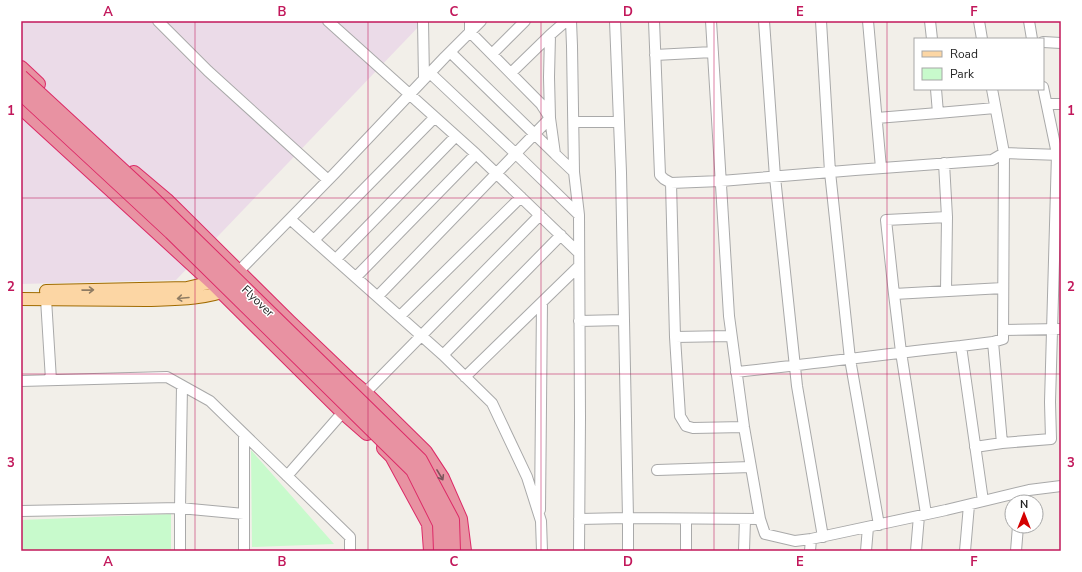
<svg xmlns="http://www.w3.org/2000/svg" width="1082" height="572" viewBox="0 0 1082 572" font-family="'Nunito Sans',sans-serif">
  <rect width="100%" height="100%" fill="#f2efe9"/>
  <path fill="#ebdbe8" d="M21,21H423V22L176,280L21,284Z"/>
  <path fill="#c8facc" d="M251,450L334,544L252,547Z
    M171,514V551H21V520Z"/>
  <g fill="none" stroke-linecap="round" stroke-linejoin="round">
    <defs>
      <path id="minor" d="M158,21L208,71L328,180
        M328,21L476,154L579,253
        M423,21L424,79
        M470,21V32L541,104L550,118L555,154L574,172
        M571,21L572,46L574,172L579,215L580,418L579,551
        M654,21L660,175L664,179L671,183L721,181L855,170L992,160L1004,153L1061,155
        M764,21L775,177L797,386L823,537
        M821,21L830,172L850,359L879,525
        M868,21L881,168
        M930,21L932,39
        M979,21L982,39
        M1029,21L1032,39
        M1043,42L1061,43
        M450,52L555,154
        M492,54L525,21
        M655,55L713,52
        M430,73L515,153L579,215
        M511,73L550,35
        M1047,104H1061
        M938,113L995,108
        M877,118L938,113L936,89
        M574,122H619
        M671,183L675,337L680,416L686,426L693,428L744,427
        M290,219L443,355L492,403L527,477L541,521L542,551
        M314,240L435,117
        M336,259L456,136
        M238,272L335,173L445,57L481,21
        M356,277L476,154
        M946,291L947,217
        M894,294L1003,288
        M378,296L550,118L549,77L550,35L566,21
        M46,299L51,380
        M400,316L521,197
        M579,321L624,320
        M1003,330L1061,329
        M675,337L731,336
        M993,342L1002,443
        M961,346L993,342L1003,339L1004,153L992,89
        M443,355L561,235
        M736,372C812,364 886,354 961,346L983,501
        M465,377L579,266
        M21,381L167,377L210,401L350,537V551
        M365,393L540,215
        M244,434V551
        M975,447L1002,443L1051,439L1050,402L1057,154L1043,87
        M657,470L751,467
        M287,476L343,412
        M540,510L542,302
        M21,511L180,508L244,514
        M926,514L901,352L894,294L886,220L947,217L944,163
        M579,519L628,518L621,172L615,21
        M686,519V551
        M760,519L765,534L795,541L811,539L946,510L1029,490L1061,486
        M180,551V508L182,386
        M628,551V518L760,519L744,427L729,316L711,21
        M744,551L745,519
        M810,551L811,539
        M866,551L868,527
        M916,551L919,516
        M965,551L969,505
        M1016,551L1018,526"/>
      <path id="major" d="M46,291L187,288L212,282L219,280
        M21,299C63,299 104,300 146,300C174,299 203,300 230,289"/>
      <path id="highway" d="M21,68L38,84
        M21,107L212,282L343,412L367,433
        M134,173L166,200L289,322L352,382L365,393L425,452L442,478L460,519L464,551
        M384,448L392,456L429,524L431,551"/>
    </defs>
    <use href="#minor" stroke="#a9a9a9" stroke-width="12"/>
    <use href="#major" stroke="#a06b00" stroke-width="14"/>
    <use href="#highway" stroke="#dc2a67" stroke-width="16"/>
    <use href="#minor" stroke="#fff" stroke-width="10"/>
    <use href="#major" stroke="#fcd6a4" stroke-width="12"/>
    <use href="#highway" stroke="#e892a2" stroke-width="14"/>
    <defs>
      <path id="highway-bridge" d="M21,77L151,197L420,460L452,520L453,551
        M21,93L171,232L413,470L440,524L441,551"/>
    </defs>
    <use href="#highway-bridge" stroke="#dc2a67" stroke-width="16" stroke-linecap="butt"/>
    <use href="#highway-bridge" stroke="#e892a2" stroke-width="14"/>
  </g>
  <defs><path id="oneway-shaft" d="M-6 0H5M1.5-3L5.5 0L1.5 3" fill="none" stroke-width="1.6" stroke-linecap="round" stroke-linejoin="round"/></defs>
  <g stroke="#8f7c63">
    <use href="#oneway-shaft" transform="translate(88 290) rotate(-1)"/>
    <use href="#oneway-shaft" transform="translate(183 298) rotate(175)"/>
  </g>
  <use stroke="#7b545c" href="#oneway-shaft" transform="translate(440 475) rotate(59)"/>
  <path fill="none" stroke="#c2185b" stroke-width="1" stroke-opacity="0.55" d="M195,21V551M368,21V551M541,21V551M714,21V551M887,21V551M21,198H1061M21,374H1061"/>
  <g text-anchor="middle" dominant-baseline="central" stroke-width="3" stroke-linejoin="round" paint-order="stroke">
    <g font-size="12" fill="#222" stroke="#fff">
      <text transform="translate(258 301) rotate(44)">Flyover</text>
    </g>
  </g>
  <rect width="1082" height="572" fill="none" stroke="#ffffff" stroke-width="44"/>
  <rect x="914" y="38" width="130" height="52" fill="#ffffff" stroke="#a7a7a7"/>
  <rect x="922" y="51" width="20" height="6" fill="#fcd6a4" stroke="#a7a7a7"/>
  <text x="950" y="58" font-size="12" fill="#222222">Road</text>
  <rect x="922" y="68" width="20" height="12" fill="#c8facc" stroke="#a7a7a7"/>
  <text x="950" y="78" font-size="12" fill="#222222">Park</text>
  <g transform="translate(1024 514)"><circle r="19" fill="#ffffff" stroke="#a7a7a7"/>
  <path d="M0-3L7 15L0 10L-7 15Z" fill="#d40000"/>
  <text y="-6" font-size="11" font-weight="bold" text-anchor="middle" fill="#222222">N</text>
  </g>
  <rect x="22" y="22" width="1038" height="528" fill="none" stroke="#c2185b" stroke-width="1.5"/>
  <g font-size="13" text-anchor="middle" font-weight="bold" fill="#c2185b">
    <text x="108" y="16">A</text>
    <text x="282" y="16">B</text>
    <text x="454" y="16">C</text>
    <text x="628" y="16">D</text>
    <text x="800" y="16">E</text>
    <text x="974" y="16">F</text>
    <text x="11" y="115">1</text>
    <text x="1071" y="115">1</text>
    <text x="11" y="291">2</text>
    <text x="1071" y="291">2</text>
    <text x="11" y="467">3</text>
    <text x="1071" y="467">3</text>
    <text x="108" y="566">A</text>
    <text x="282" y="566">B</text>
    <text x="454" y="566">C</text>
    <text x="628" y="566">D</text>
    <text x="800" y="566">E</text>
    <text x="974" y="566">F</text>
  </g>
</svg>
